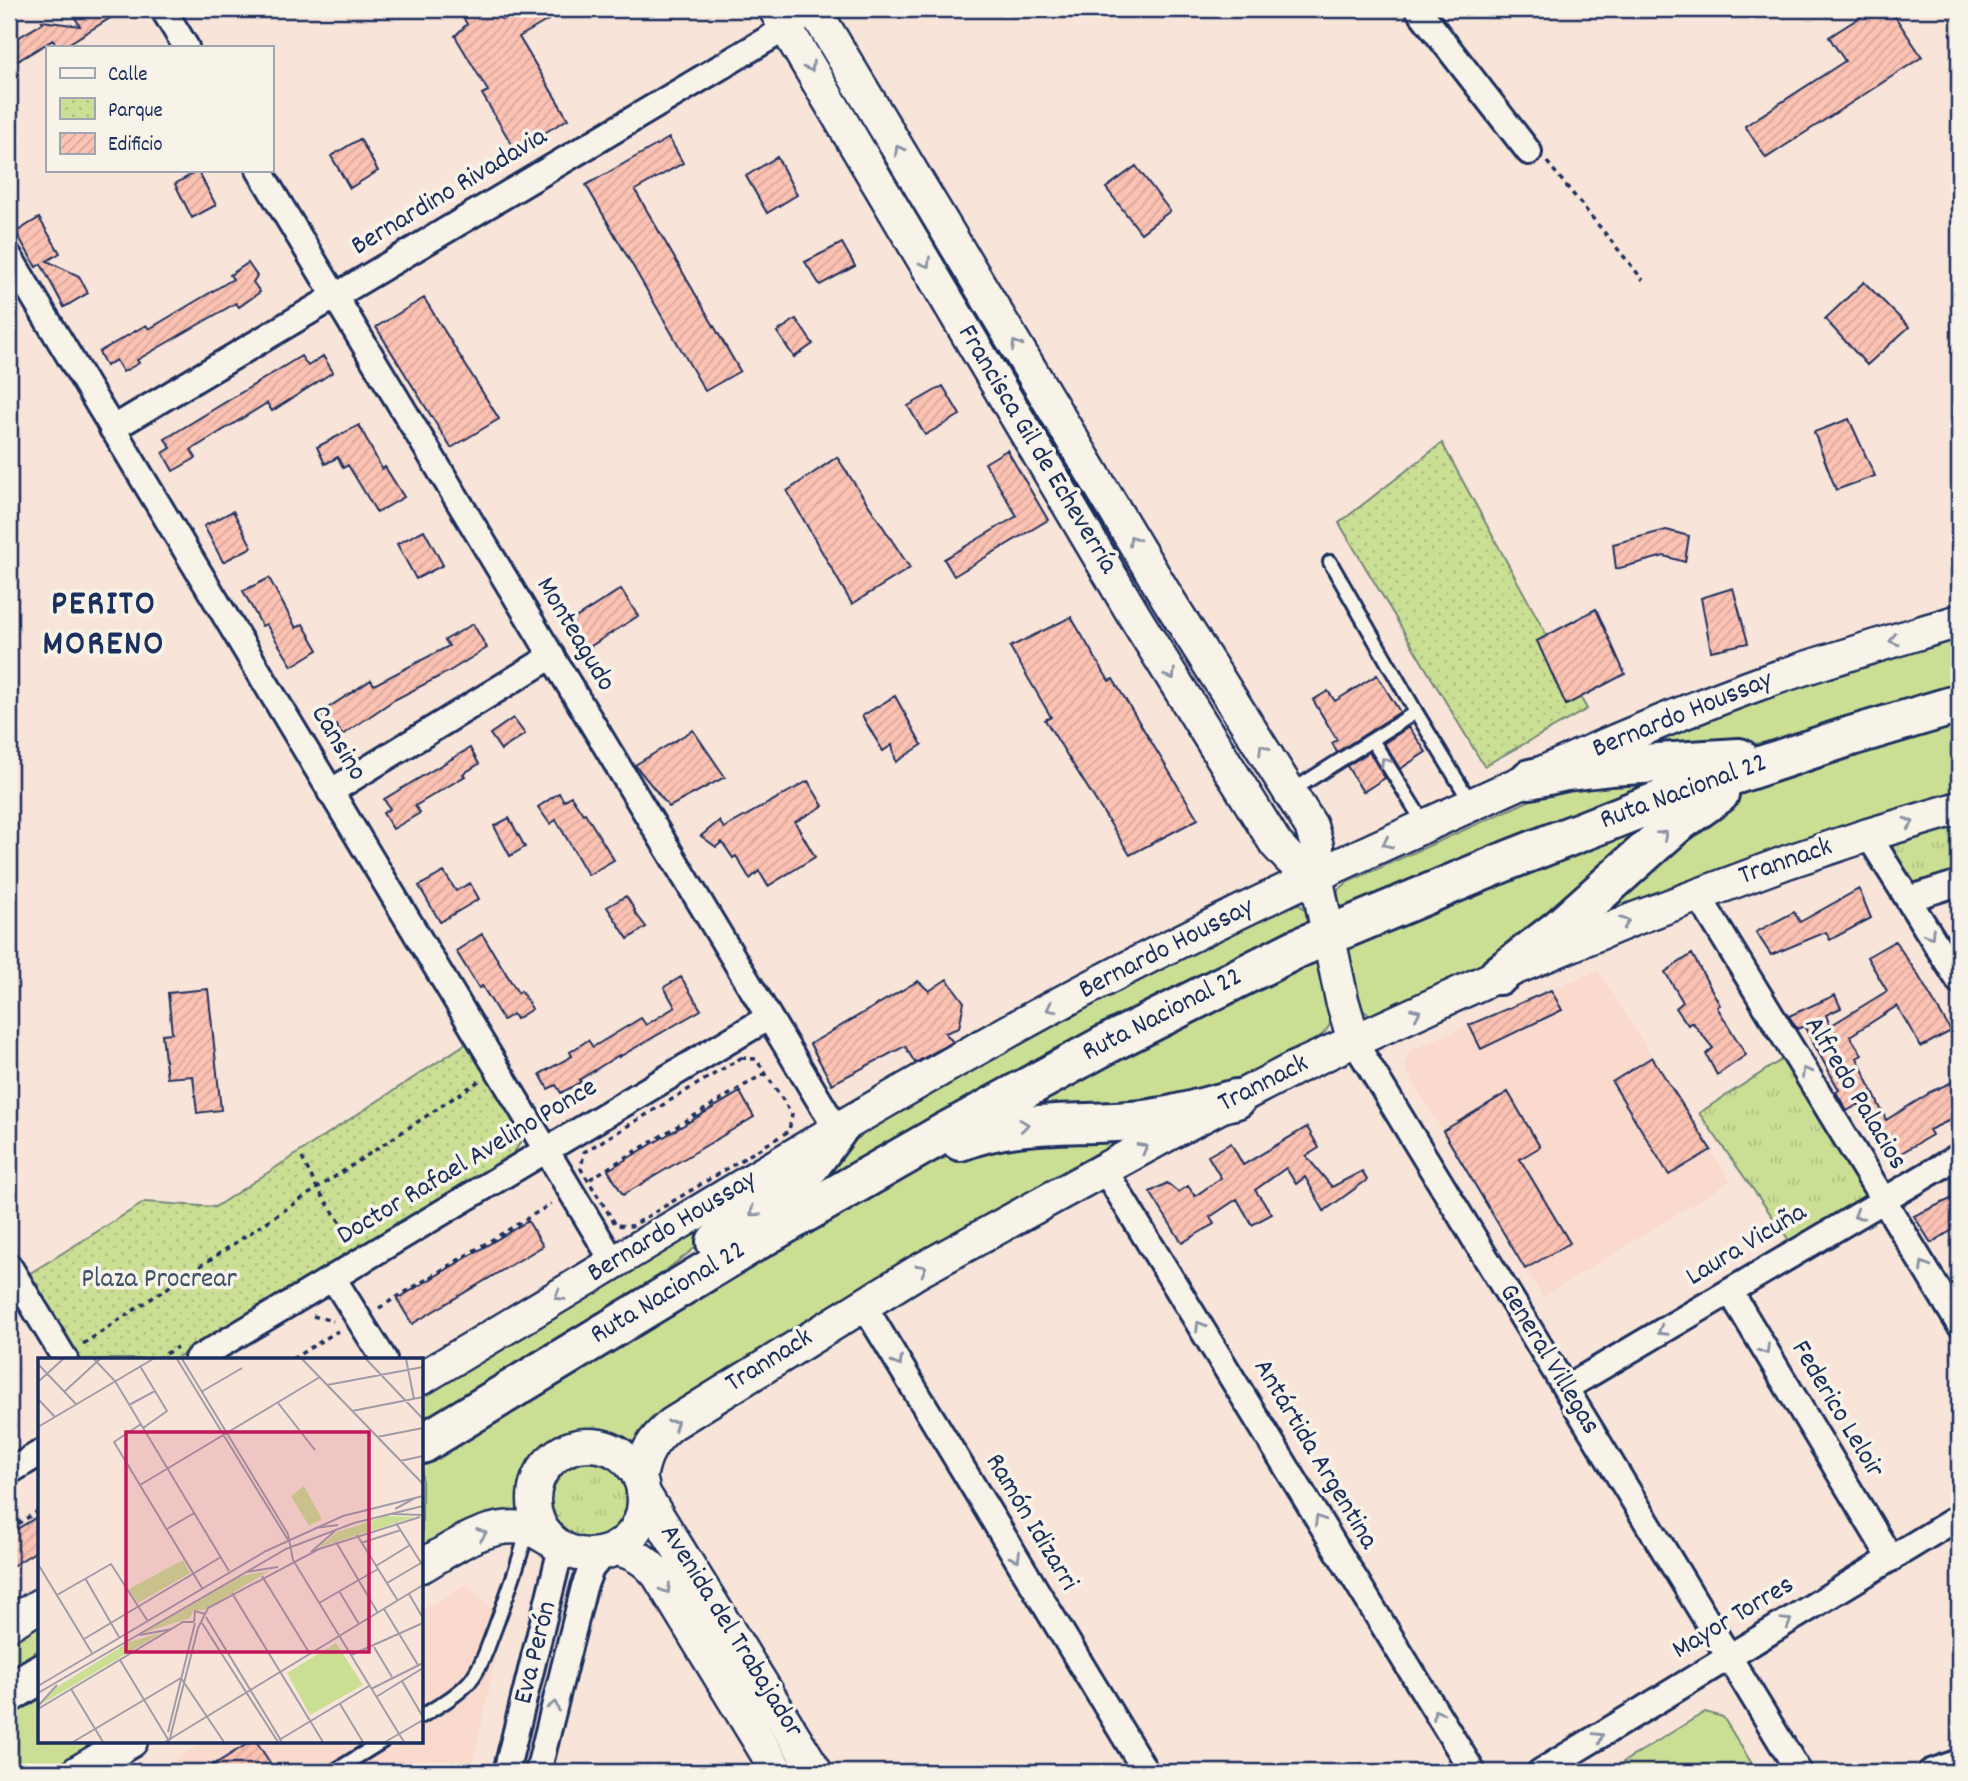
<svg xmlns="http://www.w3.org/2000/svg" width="1968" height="1781" viewBox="0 0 1968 1781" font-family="Dekko,sans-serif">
  <defs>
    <pattern id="grass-tufts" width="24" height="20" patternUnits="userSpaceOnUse" patternTransform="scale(1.75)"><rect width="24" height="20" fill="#cbdf94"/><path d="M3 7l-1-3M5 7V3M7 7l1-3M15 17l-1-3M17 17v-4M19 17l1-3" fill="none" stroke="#aec082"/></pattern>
    <pattern id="park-dots" width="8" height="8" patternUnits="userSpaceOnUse" patternTransform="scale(1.75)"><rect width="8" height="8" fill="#cbdf94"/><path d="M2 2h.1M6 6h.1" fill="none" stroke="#aec082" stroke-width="1.8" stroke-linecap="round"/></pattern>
    <pattern id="building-hatch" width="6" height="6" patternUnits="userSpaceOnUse" patternTransform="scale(1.75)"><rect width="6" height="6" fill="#fcc2b3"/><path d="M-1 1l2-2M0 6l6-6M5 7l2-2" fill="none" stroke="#d7a79c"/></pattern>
  </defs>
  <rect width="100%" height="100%" fill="#f8e4d8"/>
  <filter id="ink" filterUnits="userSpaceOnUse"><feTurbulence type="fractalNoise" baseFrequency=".0143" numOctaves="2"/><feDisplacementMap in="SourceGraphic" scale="14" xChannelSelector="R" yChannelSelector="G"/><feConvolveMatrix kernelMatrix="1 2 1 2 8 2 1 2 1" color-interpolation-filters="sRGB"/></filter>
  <g filter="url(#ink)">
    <path fill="#f9dacd" d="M1598,970L1730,1181L1543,1297L1405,1068L1409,1051Z
      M466,1584L493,1611L501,1633L471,1772H154L206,1741H422V1610Z"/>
    <path fill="url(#grass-tufts)" stroke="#738779" stroke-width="2" d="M1959,825V869L1913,884L1888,846Z
      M1786,1057L1872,1198L1791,1243L1699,1113Z
      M545 1499a42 42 0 1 1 84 0a42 42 0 1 1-84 0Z"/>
    <path fill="url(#park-dots)" stroke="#738779" stroke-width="2" d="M1442,443L1587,709L1484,766L1339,523Z
      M467,1043L518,1127L521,1141L514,1153L175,1359H78L27,1275L145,1202L215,1207Z"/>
    <path fill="#cbdf94" stroke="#738779" stroke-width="2" d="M1959,636V693L1769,742L1727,747L1606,756L1746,701Z
      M1959,723V796L1565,936L1734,795L1760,782Z
      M1718,768L1350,915L1338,909L1336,900L1338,890L1348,882L1562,786Z
      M1693,801L1520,951L1376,1018L1361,1010L1346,954L1348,943Z
      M1290,902C1304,904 1312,915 1305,928L737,1238L873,1126L1034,1029Z
      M1317,959L1332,1019C1328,1031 1322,1036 1311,1042L1192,1100L989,1123Z
      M1156,1127L634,1448C623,1441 613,1433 600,1431C569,1424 537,1447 525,1474C520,1486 524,1501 518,1511L474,1519L459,1524L422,1546V1462L860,1202L929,1165L956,1153Z
      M751,1194L691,1251L640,1290L422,1421V1389Z
      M40,1616V1649L9,1668V1634Z
      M40,1695V1741H109L56,1772H9V1714Z
      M1705,1712L1723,1717L1757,1772H1607Z"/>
    <path fill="url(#building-hatch)" stroke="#1b2f5e" stroke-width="2" d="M70,9H125L63,47H57L53,40L9,66V43L43,23L42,21L80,26Z
      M458,9H495L502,20L522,9H567L519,37L568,119L515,150L482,94L488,91L455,36L467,24Z
      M1873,9H1890L1922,57L1766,158L1745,126L1845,61L1829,37Z
      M669,138L683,163L635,190L740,371L705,391L586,185Z
      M360,139L378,171L350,188L331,156Z
      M777,157L797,195L767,213L746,176Z
      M1136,166L1170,211L1141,233L1106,188Z
      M198,171L216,205L192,218L175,184Z
      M39,218L60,253L47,261L79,276L88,293L64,307L41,264L36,267L16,232Z
      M842,243L855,266L820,285L805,262Z
      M248,263L257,276L253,282L260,292L239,307L236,303L137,360L139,363L123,372L116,360L106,366L99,352L146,325L149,329L233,279L230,275Z
      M1864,282L1909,327L1867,365L1825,319Z
      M424,298L499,419L451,448L376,327Z
      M796,319L813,344L794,357L777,332Z
      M301,356L308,366L323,356L333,372L272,411L267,403L191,450L196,458L173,471L163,453L171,448L165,439Z
      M943,386L960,415L925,435L908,406Z
      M1849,419L1875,476L1836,490L1814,432Z
      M359,425L382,469L385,467L404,497L377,513L348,465L343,468L338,457L325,464L317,447Z
      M1007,450L1048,520L954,576L944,559L1017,516L985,463Z
      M837,457L910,568L852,604L787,491Z
      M233,511L252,547L223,562L204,526Z
      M424,530L443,565L416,579L397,544Z
      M1666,530L1689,536L1685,562L1664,556L1616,569L1613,544Z
      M269,578L296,628L303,624L318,650L292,666L266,624L262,626L243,591Z
      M1733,588L1748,643L1711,651L1701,598Z
      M621,589L638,616L583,651L566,624Z
      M1596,609L1625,674L1566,705L1537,641Z
      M1071,617L1109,681L1113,679L1198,819L1130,855L1045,720L1051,717L1010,647Z
      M473,624L487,648L448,672L394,700L342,735L336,725L331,728L320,713L371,680L374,685L449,646L445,640Z
      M1377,675L1400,712L1337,752L1332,743L1337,740L1313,700L1328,691L1335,701Z
      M895,696L922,745L896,762L892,745L883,751L862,716Z
      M513,718L525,734L501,750L490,734Z
      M1409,727L1426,752L1400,769L1384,743Z
      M693,730L725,777L669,807L635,765Z
      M470,748L479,764L463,774L465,776L415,806L420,813L393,829L383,813L390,809L384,799Z
      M1369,752L1385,778L1363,792L1347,766Z
      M808,781L823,806L795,822L815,857L768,886L759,871L750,879L736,856L733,858L722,842L716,847L701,836L719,821L724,828Z
      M559,793L564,801L571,796L583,814L585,813L614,860L588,875L556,820L550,824L538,807Z
      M509,818L525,847L510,856L494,826Z
      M444,872L456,891L470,883L479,899L440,922L419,886Z
      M1859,889L1871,918L1830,940L1826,932L1771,955L1756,932L1794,912L1800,922Z
      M626,896L635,910L634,911L646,927L628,939L607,907Z
      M482,934L518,993L521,991L532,1009L516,1019L513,1014L503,1020L482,986L479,988L456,951Z
      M1895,941L1918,975L1951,1031L1921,1047L1897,1006L1850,1036L1862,1055L1857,1058L1886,1120L1928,1094V1093L1959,1079V1116L1929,1130L1932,1135L1889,1160L1859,1104L1847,1111L1836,1092L1839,1090L1804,1026L1797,1029L1789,1016L1835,995L1841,1008L1826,1015L1830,1026L1887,991L1867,957Z
      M1692,954L1720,1005L1717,1007L1746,1055L1717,1075L1706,1054L1713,1048L1692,1022L1688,1025L1676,1008L1683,1002L1665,972Z
      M681,977L701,1010L619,1057V1055L579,1080L581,1082L561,1093L556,1085L548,1089L540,1074L572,1056L570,1052L588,1040L593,1047L641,1018L646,1025L675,1007L664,987Z
      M947,979L964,1002L959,1028L945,1033L953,1042L915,1063L905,1046L832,1084L810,1044L918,981L929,991Z
      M208,989L221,1110L197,1113L193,1076L167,1078L162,1034L172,1033L168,993Z
      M1551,990L1562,1010L1481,1049L1469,1025Z
      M1652,1057L1711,1150L1669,1175L1612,1082Z
      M740,1092L754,1117L623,1195L608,1170Z
      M1508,1092L1540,1147L1520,1159L1570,1243L1525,1269L1443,1131Z
      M1307,1127L1319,1148L1306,1156L1332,1187L1362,1171L1367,1180L1324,1211L1305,1177L1296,1184L1286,1168L1255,1190L1272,1214L1252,1225L1237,1199L1210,1217L1214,1224L1182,1243L1150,1192L1167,1183L1178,1192L1188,1186L1195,1196L1221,1178L1208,1156L1231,1143L1243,1165Z
      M1959,1195V1226L1931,1243L1914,1216Z
      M528,1221L543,1246L412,1324L397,1299Z
      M40,1515V1549L9,1568V1534Z
      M252,1741H256L276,1772H202Z"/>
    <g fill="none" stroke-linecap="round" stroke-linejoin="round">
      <defs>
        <path id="service" d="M1330,562L1416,712L1471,803
          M1372,740L1425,825
          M1290,792L1416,712
          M422,1716C438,1706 457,1696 470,1681C482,1666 488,1646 495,1628C510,1587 525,1547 533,1504
          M333,1772L383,1741"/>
        <path id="minor" d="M163,9L186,47
          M1418,9L1529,152
          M259,170L837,1130
          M9,256L614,1263
          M112,429L818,9
          M330,792L552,656
          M1868,835L1959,981
          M1698,895L1959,1324
          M1908,899L1959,883
          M1354,1041L1799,1772
          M1104,1169L1473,1772
          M9,1266L65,1359
          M333,1278L384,1359
          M1730,1291L1891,1559
          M863,1304L1146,1772
          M197,1359L769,1017
          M1566,1388L1959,1156
          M9,1472L40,1453
          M506,1772L561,1548
          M538,1772L584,1587L591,1569L604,1553
          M1540,1772L1959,1517
          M1931,1772L1959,1762"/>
        <path id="tertiary" d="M775,9L1135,617L1276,844L1290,859L1316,876
          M814,9L1168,599L1311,826L1317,846L1316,876L1342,1000L1354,1041
          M422,1378C627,1256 830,1129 1040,1014C1163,947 1291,886 1420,828C1532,777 1645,725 1761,683C1826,660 1893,641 1959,621
          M534 1500a55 55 0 1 1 110 0a55 55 0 1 1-110 0Z
          M640,1480C643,1455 653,1439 672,1424L917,1272L1174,1131L1295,1068L1499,975L1634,919L1787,862L1868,835L1959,808
          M643,1492L816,1772
          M615,1549C633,1552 646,1560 658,1575L778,1772
          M422,1566C453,1548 489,1520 528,1529C537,1531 544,1537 552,1541
          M9,1624L40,1605
          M78,1772L131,1741"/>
        <path id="primary" d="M1530,779L1566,771L1610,766L1739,758
          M1499,975L1560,928L1675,825L1719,794
          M960,1141C1018,1119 1070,1126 1130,1121C1166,1119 1201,1108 1236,1099
          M716,1242L810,1166L837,1130
          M422,1444L761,1238L944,1133L1107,1044L1298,948L1509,860L1685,791L1851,736L1959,704
          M9,1693L40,1674"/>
      </defs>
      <use href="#service" stroke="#1b2f5e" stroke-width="18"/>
      <use href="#minor" stroke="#1b2f5e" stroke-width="30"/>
      <use href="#tertiary" stroke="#1b2f5e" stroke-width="37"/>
      <use href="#primary" stroke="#1b2f5e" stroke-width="44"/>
      <path stroke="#1b2f5e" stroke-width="3.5" stroke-dasharray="5 5" stroke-linecap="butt" d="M1547,162L1643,280
        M741,1058L756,1059L792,1114L789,1131L632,1226L616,1225L581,1169L584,1152Z
        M302,1158L317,1188L352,1240
        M590,1179L765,1073
        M379,1308L551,1204
        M313,1316L333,1321
        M83,1344L479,1081
        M157,1359L177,1347
        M292,1359L338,1331
        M9,1529L40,1510"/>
      <use href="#service" stroke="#f7f3e8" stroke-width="12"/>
      <use href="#minor" stroke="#f7f3e8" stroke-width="24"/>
      <use href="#tertiary" stroke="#f7f3e8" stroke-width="32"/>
      <use href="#primary" stroke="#f7f3e8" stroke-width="38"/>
    </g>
    <defs><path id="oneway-chevron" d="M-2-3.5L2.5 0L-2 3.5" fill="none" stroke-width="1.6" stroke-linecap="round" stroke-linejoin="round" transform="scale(1.75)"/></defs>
    <g stroke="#8991a3">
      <use href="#oneway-chevron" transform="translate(810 67) rotate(59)"/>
      <use href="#oneway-chevron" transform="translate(899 150) rotate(-121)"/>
      <use href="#oneway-chevron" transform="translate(926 263) rotate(59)"/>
      <use href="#oneway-chevron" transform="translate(1016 345) rotate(-121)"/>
      <use href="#oneway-chevron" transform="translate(1133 540) rotate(-121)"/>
      <use href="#oneway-chevron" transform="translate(1894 640) rotate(164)"/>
      <use href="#oneway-chevron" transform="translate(1171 675) rotate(58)"/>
      <use href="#oneway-chevron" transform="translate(1263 749) rotate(-122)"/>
      <use href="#oneway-chevron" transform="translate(1385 762) rotate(-122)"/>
      <use href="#oneway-chevron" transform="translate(1909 823) rotate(-17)"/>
      <use href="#oneway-chevron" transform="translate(1663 835) rotate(-42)"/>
      <use href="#oneway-chevron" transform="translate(1387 843) rotate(156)"/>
      <use href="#oneway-chevron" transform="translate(1625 922) rotate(-22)"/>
      <use href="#oneway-chevron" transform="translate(1930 934) rotate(58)"/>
      <use href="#oneway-chevron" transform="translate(1051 1008) rotate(152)"/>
      <use href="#oneway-chevron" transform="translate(1416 1013) rotate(-25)"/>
      <use href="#oneway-chevron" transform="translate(1806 1072) rotate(-121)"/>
      <use href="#oneway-chevron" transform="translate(1024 1125) rotate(-7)"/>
      <use href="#oneway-chevron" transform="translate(1143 1148) rotate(-29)"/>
      <use href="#oneway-chevron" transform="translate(754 1212) rotate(141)"/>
      <use href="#oneway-chevron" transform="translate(1858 1215) rotate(149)"/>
      <use href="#oneway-chevron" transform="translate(1924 1266) rotate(-121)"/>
      <use href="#oneway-chevron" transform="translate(922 1269) rotate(-30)"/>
      <use href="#oneway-chevron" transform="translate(559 1296) rotate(149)"/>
      <use href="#oneway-chevron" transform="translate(1200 1326) rotate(-121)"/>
      <use href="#oneway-chevron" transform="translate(1662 1331) rotate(149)"/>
      <use href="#oneway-chevron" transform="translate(1765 1350) rotate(59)"/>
      <use href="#oneway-chevron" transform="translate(898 1362) rotate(59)"/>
      <use href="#oneway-chevron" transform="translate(674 1424) rotate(-35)"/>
      <use href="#oneway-chevron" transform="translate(1319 1520) rotate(-121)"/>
      <use href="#oneway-chevron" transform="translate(482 1534) rotate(-20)"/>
      <use href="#oneway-chevron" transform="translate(1016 1557) rotate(59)"/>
      <use href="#oneway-chevron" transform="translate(666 1589) rotate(59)"/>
      <use href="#oneway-chevron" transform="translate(1787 1622) rotate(-31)"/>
      <use href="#oneway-chevron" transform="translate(554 1706) rotate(-76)"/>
      <use href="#oneway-chevron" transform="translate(1437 1714) rotate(-121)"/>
      <use href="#oneway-chevron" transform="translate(1599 1737) rotate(-31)"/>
    </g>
  </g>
  <g text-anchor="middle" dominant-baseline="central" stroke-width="7" stroke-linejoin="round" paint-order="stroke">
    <g font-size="28" fill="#1b2f5e" stroke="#f7f3e8">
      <text transform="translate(450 193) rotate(-31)">Bernardino Rivadavia</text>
      <text transform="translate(1036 450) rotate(59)">Francisca Gil de Echeverría</text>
      <text transform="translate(574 635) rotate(59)">Monteagudo</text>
      <text transform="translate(1683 716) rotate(-22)">Bernardo Houssay</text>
      <text transform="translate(337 744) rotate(59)">Cansino</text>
      <text transform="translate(1684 793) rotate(-20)">Ruta Nacional 22</text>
      <text transform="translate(1786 863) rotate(-19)">Trannack</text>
      <text transform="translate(1167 950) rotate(-27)">Bernardo Houssay</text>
      <text transform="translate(1163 1016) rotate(-27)">Ruta Nacional 22</text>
      <text transform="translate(1264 1085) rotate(-27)">Trannack</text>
      <text transform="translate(1854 1094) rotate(59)">Alfredo Palacios</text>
      <text transform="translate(468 1163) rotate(-31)">Doctor Rafael Avelino Ponce</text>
      <text transform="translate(673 1228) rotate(-31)">Bernardo Houssay</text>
      <text transform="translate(1747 1246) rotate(-31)">Laura Vicuña</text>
      <text transform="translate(669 1294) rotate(-31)">Ruta Nacional 22</text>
      <text transform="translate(1548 1360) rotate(59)">General Villegas</text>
      <text transform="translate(770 1362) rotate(-32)">Trannack</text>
      <text transform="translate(1836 1410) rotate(59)">Federico Leloir</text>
      <text transform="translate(1314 1455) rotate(59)">Antártida Argentina</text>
      <text transform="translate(1030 1523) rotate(59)">Ramón Idizarri</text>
      <text transform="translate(1734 1619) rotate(-31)">Mayor Torres</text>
      <text transform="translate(730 1632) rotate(58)">Avenida del Trabajador</text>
      <text transform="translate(537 1653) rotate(-76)">Eva Perón</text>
    </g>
    <g font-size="28" fill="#3e5269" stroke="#f7f3e8">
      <text x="159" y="1281">Plaza Procrear</text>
    </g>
    <g font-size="35" font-weight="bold" letter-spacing="2" fill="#1b2f5e" stroke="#f7f3e8">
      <text x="104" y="606">PERITO<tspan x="104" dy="40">MORENO</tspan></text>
    </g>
  </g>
  <g transform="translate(38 1358)">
    <rect width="385" height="385" fill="#f8e4d8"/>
    <path d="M266,128L284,161L271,168L253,138ZM145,202L152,215L100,245L91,231Z" fill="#cbdf94"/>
    <path d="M348,158L377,159L281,189L299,174ZM231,213L166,252H156L152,260L103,276L203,218ZM125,274L2,347L19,329L91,284ZM298,285L325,327L272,357L249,315Z" fill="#cbdf94"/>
    <path fill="none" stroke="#a09ca7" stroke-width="2" d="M56,1L77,23L191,213M139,1L250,182M144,1L250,176L255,202L366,384M264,1L385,126M328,1L385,61M368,1L376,41M0,6L38,46M102,8L129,53L105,70M0,24L25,1M289,27L385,9M26,34L62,1M163,34L204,10M0,41L17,59M240,45L277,92M91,47L117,33M314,53L385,39M103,66L76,84L164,230M0,69L115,1M339,79L385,70M362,103L385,98M102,127L282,19M357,151L377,140M356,156L385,157M358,165L385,208M277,170L300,167M129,171L156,155M319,177L360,243M298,184L340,255M323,185L363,172M273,194L297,173M0,206L54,295M338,208L372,187M208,214L240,209M224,218L272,296M47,220L81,279M349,225L383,205M301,233L321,266M194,235L285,384M371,236L385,260M19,237L73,206L109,262M281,245L340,211M346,251L380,307M168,259L244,384M156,264L157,253L167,256M164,265L240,384M102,277L134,271M46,281L183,199M336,289L354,319M313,297L385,265M82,302L131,383M364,323L385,359M0,328L228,193L305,158L385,138M33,331L65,384M333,331L385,305M0,335L248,191L316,165L385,148M338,339L385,310M302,346L325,384M0,348L19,327M0,351L145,264H156M130,374L157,265M241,382L331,328M35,384L143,320L186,384M127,384L385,227M131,384L160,270L170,250L281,191L382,159M347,384L385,362"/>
    <path fill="#c2185b" fill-opacity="0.15" stroke="#c2185b" stroke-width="3.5" d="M88,74H331V294H88Z"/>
    <rect width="385" height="385" fill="none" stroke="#1b2f5e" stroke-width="3.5"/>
  </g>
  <rect width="1968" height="1781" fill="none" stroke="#f7f3e8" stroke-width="35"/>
  <rect x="18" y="18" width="1933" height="1746" fill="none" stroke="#1b2f5e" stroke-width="2.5" filter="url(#ink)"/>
  <rect x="46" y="46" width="228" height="126" fill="#f7f3e8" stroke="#9fa5b1" stroke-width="2"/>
  <rect x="60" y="68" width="35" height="10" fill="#f7f3e8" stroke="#9fa5b1" stroke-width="2"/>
  <text x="108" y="80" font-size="21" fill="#1b2f5e">Calle</text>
  <rect x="60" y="98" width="35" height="21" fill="url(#park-dots)" stroke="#9fa5b1" stroke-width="2"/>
  <text x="108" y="116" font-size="21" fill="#1b2f5e">Parque</text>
  <rect x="60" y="133" width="35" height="21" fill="url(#building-hatch)" stroke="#9fa5b1" stroke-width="2"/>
  <text x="108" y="150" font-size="21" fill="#1b2f5e">Edificio</text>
</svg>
